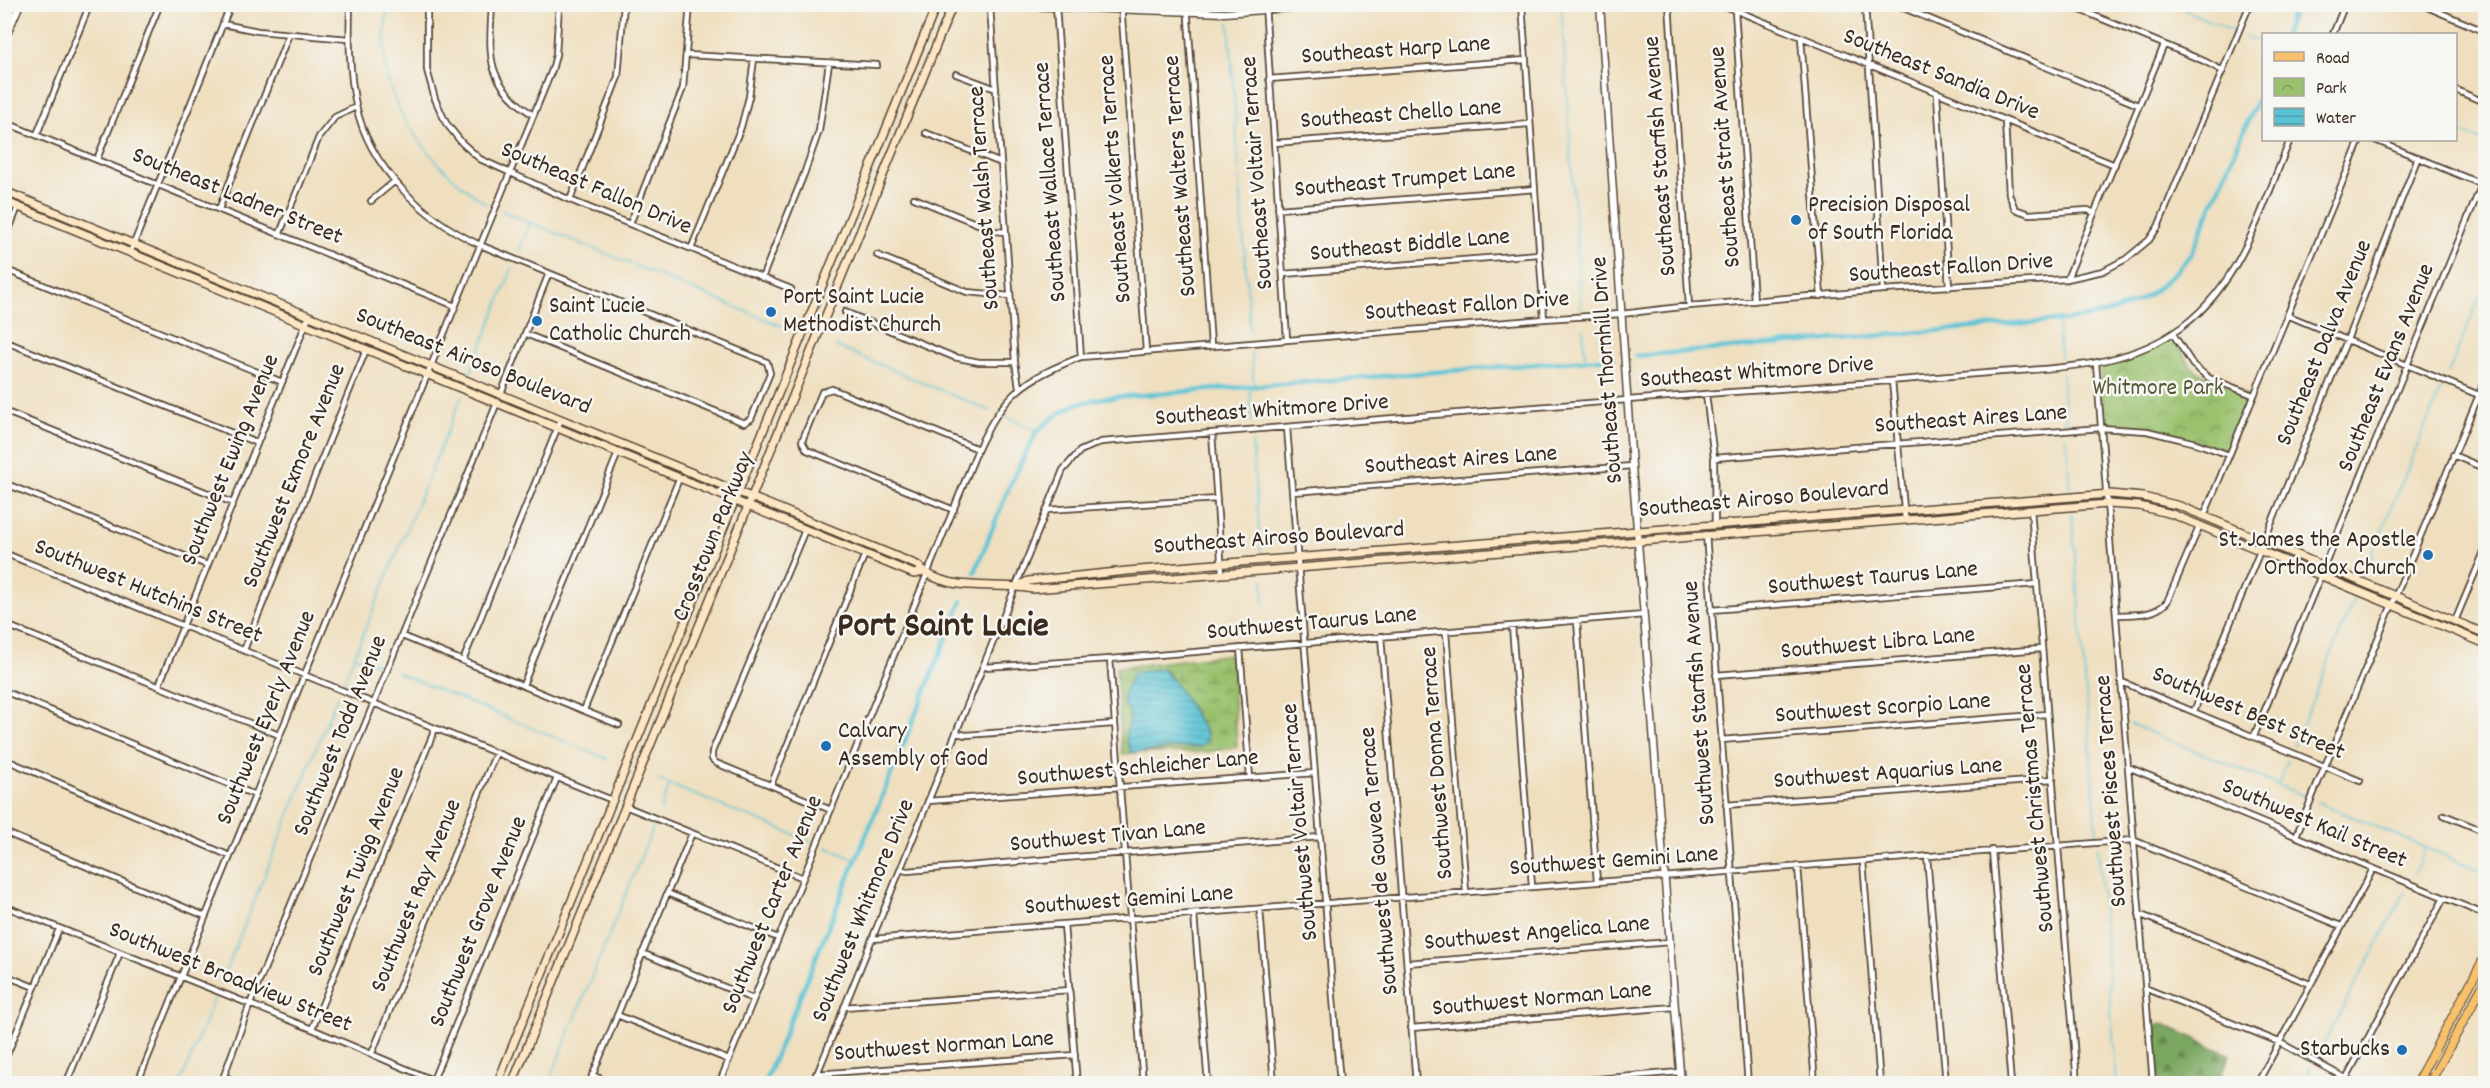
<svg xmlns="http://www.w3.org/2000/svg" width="2490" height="1088" viewBox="0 0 2490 1088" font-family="Dekko,sans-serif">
  <defs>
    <pattern id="forest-firs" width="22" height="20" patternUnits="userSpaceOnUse" patternTransform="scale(1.5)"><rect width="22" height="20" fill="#7ba760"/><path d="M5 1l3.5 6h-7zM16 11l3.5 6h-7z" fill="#66884f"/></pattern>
    <pattern id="wetland-marsh" width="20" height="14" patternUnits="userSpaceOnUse" patternTransform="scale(1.5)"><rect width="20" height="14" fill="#9ac16d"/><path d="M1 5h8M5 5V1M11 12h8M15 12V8" fill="none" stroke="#7f9d59"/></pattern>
    <pattern id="park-crowns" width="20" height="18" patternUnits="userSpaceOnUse" patternTransform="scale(1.5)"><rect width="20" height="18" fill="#9ac16d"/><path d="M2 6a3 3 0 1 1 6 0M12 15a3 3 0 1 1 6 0" fill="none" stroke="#7f9d59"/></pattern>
    <pattern id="water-rules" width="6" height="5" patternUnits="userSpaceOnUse" patternTransform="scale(1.5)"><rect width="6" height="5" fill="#59c3d5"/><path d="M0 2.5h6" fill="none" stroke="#4b9fac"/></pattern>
  </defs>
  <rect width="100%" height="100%" fill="#f6f6f2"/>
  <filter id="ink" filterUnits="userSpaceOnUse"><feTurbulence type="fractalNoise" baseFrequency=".0167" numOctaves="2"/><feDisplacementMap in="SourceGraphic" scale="12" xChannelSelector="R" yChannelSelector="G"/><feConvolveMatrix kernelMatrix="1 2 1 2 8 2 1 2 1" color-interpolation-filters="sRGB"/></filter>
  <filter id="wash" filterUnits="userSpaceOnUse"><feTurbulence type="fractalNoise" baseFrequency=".008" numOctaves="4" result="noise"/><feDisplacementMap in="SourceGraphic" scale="24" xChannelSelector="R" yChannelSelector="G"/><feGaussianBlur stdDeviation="1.35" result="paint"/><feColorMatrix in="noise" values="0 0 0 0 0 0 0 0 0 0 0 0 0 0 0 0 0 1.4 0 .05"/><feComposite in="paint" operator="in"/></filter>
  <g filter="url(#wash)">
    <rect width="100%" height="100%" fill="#efdfbf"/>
    <path fill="url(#forest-firs)" stroke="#5b683f" stroke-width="1.5" d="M2161,1023L2230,1055L2217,1083H2159L2154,1027Z"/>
    <path fill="url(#wetland-marsh)" stroke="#6a7646" stroke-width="1.5" d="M1231,654L1237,747L1206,752L1143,753L1173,748L1200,747L1207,733L1167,671L1129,709C1132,730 1119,730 1132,753L1122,754L1116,668Z"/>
    <path fill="url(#park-crowns)" stroke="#6a7646" stroke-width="1.5" d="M2170,339C2181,344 2184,360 2193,368C2209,382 2233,383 2248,397L2249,402L2230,447L2226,450L2160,431L2110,426L2103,420L2100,367L2107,362L2138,354Z"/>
    <path fill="url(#water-rules)" stroke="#4a767a" stroke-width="1.5" d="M1162,668L1175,683L1207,734V740L1201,747L1173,748L1132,753C1119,730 1132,730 1129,709L1125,707L1123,696L1133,673Z"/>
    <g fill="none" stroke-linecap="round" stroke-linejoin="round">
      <path stroke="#59c3d5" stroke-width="1.5" d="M388,4C386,25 382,49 386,69C395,125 442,173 486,204
        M1561,4L1581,308
        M2170,4L2233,31
        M1229,22L1250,331
        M2244,36L2264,43
        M2456,130L2486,143
        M502,211L782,326
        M519,251L530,224
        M2058,321L2060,358
        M1583,328L1585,359
        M835,346L990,411
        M1251,351L1254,386
        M2062,372L2065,424
        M470,374L513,267
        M2448,374L2486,282
        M1250,387L1251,421
        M1004,416L1037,431
        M2066,436L2070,489
        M1252,443L1261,553
        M2072,513L2097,835
        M2363,575L2441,389
        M1263,579L1264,603
        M355,656L379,665
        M398,673L607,759
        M343,683L462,396
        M2131,724L2304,796
        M2294,746L2355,596
        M658,780L810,841
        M2278,785L2288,760
        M2317,802L2486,873
        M660,811L670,784
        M826,847L856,860
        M2098,847L2117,1084
        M2414,874L2425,850
        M221,983L337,697
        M2318,1054L2405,892
        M180,1084L214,999
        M548,1084L655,823
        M2302,1084L2311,1067"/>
      <path stroke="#59c3d5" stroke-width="4.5" d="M2284,34L2297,4
        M1635,356L2067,320C2127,312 2154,301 2192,252L2264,84
        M975,572L1010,485L1037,431L1058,414L1076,404L1103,398L1613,358
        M764,1084L962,601"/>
    </g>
  </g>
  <g filter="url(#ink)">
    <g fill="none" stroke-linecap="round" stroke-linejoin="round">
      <defs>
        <path id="minor" d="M350,4C349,38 349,72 356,105C369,168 424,219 480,245L767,362L770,373L751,419L744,423L526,334
          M427,4V70L435,99L446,123L462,143L480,159L570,200L791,289
          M492,4C489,57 485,82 533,115
          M1121,4L1146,351
          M1187,4L1211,345
          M1265,4L1287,339
          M1522,4L1544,319
          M1669,4L1689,306
          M1720,4L2115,165
          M1865,4L1883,290
          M1894,4L2138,105
          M2066,4L2204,61L2223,71
          M2420,4L2486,32
          M990,6L1015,362L1019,387
          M1056,6L1081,357
          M1735,10L1754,301
          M223,24L258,31L349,39
          M2333,34L2345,4
          M1801,38L1821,296
          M687,55L877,65
          M956,74L996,89
          M1269,79L1526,60
          M2456,90L2486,103
          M1937,94L1949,287
          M2005,121L2009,194L2015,209L2029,214L2088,210L2094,213
          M4,122L455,306
          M926,133L1001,163
          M37,134L90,4
          M2375,140L2486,186
          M1274,143L1530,124
          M97,159L160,4
          M914,198L995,231L1005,232
          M570,200L618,77L624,4
          M371,201L395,181
          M219,209L289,34
          M1278,209L1535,189
          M630,224L683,88L690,4
          M280,233L319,137L335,117L356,107
          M4,242L18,207
          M691,249L741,127L749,97L754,59
          M130,253L231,4
          M877,255L967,292L1010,296
          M4,269L282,382
          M1283,274L1539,254
          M762,278L804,174L819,131L829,63
          M2067,279L2164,45
          M845,312L954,357L979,362H1015
          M2287,315L2486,398
          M2173,334L2193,365L2209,378L2253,395
          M4,341L257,443
          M2096,363L2153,1084
          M1892,381L1905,519
          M501,394L549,273
          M1706,394L1714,458L1715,525
          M4,411L233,503
          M1287,428L1340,1084
          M1212,433L1222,573
          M2453,455L2486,469
          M1714,458L2101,428L2147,431L2196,443L2229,455
          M4,483L207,565
          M1293,492L1632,466
          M2031,509L2077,1084
          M954,510L807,450L802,441L822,392L832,389L978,449
          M1047,510L1217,499
          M2204,516L2360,140
          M805,530L712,752V759L716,763L831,810
          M1706,534L1748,1084
          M4,553L612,800
          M2324,566L2482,184
          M1711,610L2037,584
          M2116,615C2135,614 2153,617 2167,602L2200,525
          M1577,621L1597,882
          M2455,621L2486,547
          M4,624L279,735
          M1512,626L1532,886
          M1446,632L1466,892
          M402,636L619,725
          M1381,636L1416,1084
          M1240,648L1250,778
          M244,650L366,350
          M1110,659L1143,1084
          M463,661L561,419
          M984,667L1110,659L1644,615
          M1716,675L2042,649
          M2122,682L2360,781
          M159,685L309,316
          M523,685L618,453
          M4,691L255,795
          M584,710L679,479
          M2194,711L2347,340L2418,157
          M956,733L966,735L1114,724
          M2254,736L2321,575
          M1721,740L2047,714
          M4,759L230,856
          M2128,767L2486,915
          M771,785L865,554
          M928,801L1315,773
          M1726,805L2053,779
          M625,806L803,878
          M2444,815L2486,832
          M4,832L205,916
          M2296,836L2486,378
          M1992,850L2011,1084
          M1927,856L1946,1084
          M1863,861L1880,1084
          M1798,866L1815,1084
          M900,869L907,871L1320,837
          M667,893L778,938
          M4,906L312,1029L442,1084
          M1260,909L1274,1084
          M2139,914L2310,984
          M1194,915L1208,1084
          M1064,925L1077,1084
          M872,939L2133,840L2341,926
          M642,953L753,999
          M1407,963L1670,942
          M4,975L34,987
          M2145,988L2279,1042L2356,1084
          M844,1007L1070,990
          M617,1015L729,1060
          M1411,1028L1675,1007
          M312,1029L435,729
          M372,1053L496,753
          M4,1062L59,929
          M816,1074L1075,1055
          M592,1075L613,1084
          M224,1076L241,1084
          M433,1080L557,778
          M66,1084L120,953
          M137,1084L552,70L556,55L559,4
          M221,1084L250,1004L497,403
          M589,1084L692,833
          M719,1084L978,449C1003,394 1026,378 1081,357L1544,319L1621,314L1689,306L1883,290L2067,279L2103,271L2126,259L2149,240L2158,227L2250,4
          M813,1084L1063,470L1080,451L1101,442C1311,425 1522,407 1732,392C1813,387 1894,381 1975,374C2041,368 2115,371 2173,333C2240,290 2261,209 2290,140
          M1539,1084L1680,1072
          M2257,1084L2373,869
          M2343,1084L2444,898"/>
        <path id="tertiary" d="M966,4L1225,13L1337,4
          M1600,4L1632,466L1681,1084
          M4,25L13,4
          M4,41L20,4"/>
        <path id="secondary" d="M4,191L917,565C945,595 997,581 1033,589L2108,504L2139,506L2172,514L2486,644
          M4,201L865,554L914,574L924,572
          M1020,585L1028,581L1127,571L2110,494L2143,497L2180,506L2486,634
          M497,1084L937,4
          M512,1084L953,4"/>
        <path id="primary" d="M2416,1084L2486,955
          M2429,1084L2486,980"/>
      </defs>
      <use href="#minor" stroke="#564536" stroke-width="8"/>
      <use href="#tertiary" stroke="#564536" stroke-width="9"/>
      <use href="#secondary" stroke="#564536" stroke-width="10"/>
      <use href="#primary" stroke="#564536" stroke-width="10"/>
      <use href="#minor" stroke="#fff" stroke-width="4.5"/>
      <use href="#tertiary" stroke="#fff" stroke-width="6"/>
      <use href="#secondary" stroke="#fce6c4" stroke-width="7"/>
      <use href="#primary" stroke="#f7c06b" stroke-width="8"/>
    </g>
  </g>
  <g fill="#1f6fb2" stroke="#f6f6f2" stroke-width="2">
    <circle cx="1796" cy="220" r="6"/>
    <circle cx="771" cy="312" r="6"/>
    <circle cx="537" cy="321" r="6"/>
    <circle cx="2428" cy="555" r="6"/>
    <circle cx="826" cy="746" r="6"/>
    <circle cx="2402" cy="1050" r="6"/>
  </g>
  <g text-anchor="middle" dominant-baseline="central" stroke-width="5" stroke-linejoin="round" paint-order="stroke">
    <g font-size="24" fill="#3b2a1e" stroke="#f6f6f2">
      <text transform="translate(1396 51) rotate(-4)">Southeast Harp Lane</text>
      <text transform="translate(1941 75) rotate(22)">Southeast Sandia Drive</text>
      <text transform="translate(1401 115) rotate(-4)">Southeast Chello Lane</text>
      <text transform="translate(1661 156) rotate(-94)">Southeast Starfish Avenue</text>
      <text transform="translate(1726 157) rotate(-94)">Southeast Strait Avenue</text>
      <text transform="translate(1258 173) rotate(-94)">Southeast Voltair Terrace</text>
      <text transform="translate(1181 176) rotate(-94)">Southeast Walters Terrace</text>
      <text transform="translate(1116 179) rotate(-94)">Southeast Volkerts Terrace</text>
      <text transform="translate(1405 181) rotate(-5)">Southeast Trumpet Lane</text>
      <text transform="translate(1051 182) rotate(-94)">Southeast Wallace Terrace</text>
      <text transform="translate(596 189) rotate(23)">Southeast Fallon Drive</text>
      <text transform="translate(237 197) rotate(22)">Southeast Ladner Street</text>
      <text transform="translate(985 198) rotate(-94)">Southeast Walsh Terrace</text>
      <text transform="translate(1410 246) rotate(-5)">Southeast Biddle Lane</text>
      <text transform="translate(1951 269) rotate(-4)">Southeast Fallon Drive</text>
      <text transform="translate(1467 307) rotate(-4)">Southeast Fallon Drive</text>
      <text transform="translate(2325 343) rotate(-68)">Southeast Dalva Avenue</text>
      <text transform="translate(473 362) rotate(22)">Southeast Airoso Boulevard</text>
      <text transform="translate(2387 368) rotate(-68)">Southeast Evans Avenue</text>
      <text transform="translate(1608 370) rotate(-94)">Southeast Thornhill Drive</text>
      <text transform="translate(1757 373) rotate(-4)">Southeast Whitmore Drive</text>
      <text transform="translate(1272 411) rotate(-4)">Southeast Whitmore Drive</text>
      <text transform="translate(1971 420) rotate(-4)">Southeast Aires Lane</text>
      <text transform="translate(231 460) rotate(-68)">Southwest Ewing Avenue</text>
      <text transform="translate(1461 461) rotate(-4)">Southeast Aires Lane</text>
      <text transform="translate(295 476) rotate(-68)">Southwest Exmore Avenue</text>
      <text transform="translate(1764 500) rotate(-5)">Southeast Airoso Boulevard</text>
      <text transform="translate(714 537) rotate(-68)">Crosstown Parkway</text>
      <text transform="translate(1279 539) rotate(-4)">Southeast Airoso Boulevard</text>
      <text transform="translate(1873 579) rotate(-5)">Southwest Taurus Lane</text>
      <text transform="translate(148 592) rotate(22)">Southwest Hutchins Street</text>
      <text transform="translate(1312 624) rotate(-5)">Southwest Taurus Lane</text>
      <text transform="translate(1878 644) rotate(-5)">Southwest Libra Lane</text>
      <text transform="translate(1700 703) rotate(-94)">Southwest Starfish Avenue</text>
      <text transform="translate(1883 709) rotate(-4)">Southwest Scorpio Lane</text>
      <text transform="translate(2248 714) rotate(23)">Southwest Best Street</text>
      <text transform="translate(267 718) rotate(-68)">Southwest Eyerly Avenue</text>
      <text transform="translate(341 736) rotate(-68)">Southwest Todd Avenue</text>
      <text transform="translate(1438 763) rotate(-94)">Southwest Donna Terrace</text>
      <text transform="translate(1138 769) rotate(-5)">Southwest Schleicher Lane</text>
      <text transform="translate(1888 774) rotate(-4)">Southwest Aquarius Lane</text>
      <text transform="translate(2112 791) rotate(-94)">Southwest Pisces Terrace</text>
      <text transform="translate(2036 798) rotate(-95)">Southwest Christmas Terrace</text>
      <text transform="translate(1301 822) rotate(-95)">Southwest Voltair Terrace</text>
      <text transform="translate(2314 824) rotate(23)">Southwest Kail Street</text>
      <text transform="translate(1108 837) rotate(-5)">Southwest Tivan Lane</text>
      <text transform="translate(1380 861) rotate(-95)">Southwest de Gouvea Terrace</text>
      <text transform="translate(1614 862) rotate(-4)">Southwest Gemini Lane</text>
      <text transform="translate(357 872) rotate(-68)">Southwest Twigg Avenue</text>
      <text transform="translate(417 896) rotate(-68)">Southwest Ray Avenue</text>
      <text transform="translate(1129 901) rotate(-4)">Southwest Gemini Lane</text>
      <text transform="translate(773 905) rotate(-68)">Southwest Carter Avenue</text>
      <text transform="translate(864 911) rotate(-68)">Southwest Whitmore Drive</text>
      <text transform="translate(479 922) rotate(-68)">Southwest Grove Avenue</text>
      <text transform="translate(1537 934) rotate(-5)">Southwest Angelica Lane</text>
      <text transform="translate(230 978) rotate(22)">Southwest Broadview Street</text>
      <text transform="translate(1542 1000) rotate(-5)">Southwest Norman Lane</text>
      <text transform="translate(944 1047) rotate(-4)">Southwest Norman Lane</text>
    </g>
    <g font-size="24" fill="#3b2a1e" stroke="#f6f6f2" text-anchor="start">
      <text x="1808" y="206">Precision Disposal<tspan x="1808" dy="28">of South Florida</tspan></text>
      <text x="783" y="298">Port Saint Lucie<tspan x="783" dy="28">Methodist Church</tspan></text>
      <text x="549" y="307">Saint Lucie<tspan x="549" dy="28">Catholic Church</tspan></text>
      <text x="2416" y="541" text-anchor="end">St. James the Apostle<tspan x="2416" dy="28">Orthodox Church</tspan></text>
      <text x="838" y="732">Calvary<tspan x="838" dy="28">Assembly of God</tspan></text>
      <text x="2390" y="1050" text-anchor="end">Starbucks</text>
    </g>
    <g font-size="24" fill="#585736" stroke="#f6f6f2">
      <text x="2158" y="389">Whitmore Park</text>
    </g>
    <g font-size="36" font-weight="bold" fill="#3b2a1e" stroke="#f6f6f2">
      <text x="943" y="628">Port Saint Lucie</text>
    </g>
  </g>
  <rect width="2490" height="1088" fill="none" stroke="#f6f6f2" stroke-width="24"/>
  <rect x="2262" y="33" width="195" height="108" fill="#f6f6f2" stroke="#aba49d" stroke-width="1.5"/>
  <rect x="2274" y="52" width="30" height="9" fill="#f7c06b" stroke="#aba49d" stroke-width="1.5"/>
  <text x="2316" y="63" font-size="18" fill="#3b2a1e">Road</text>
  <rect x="2274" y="78" width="30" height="18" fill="url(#park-crowns)" stroke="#aba49d" stroke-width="1.5"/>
  <text x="2316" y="93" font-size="18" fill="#3b2a1e">Park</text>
  <rect x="2274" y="108" width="30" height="18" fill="url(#water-rules)" stroke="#aba49d" stroke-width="1.5"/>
  <text x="2316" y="123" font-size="18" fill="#3b2a1e">Water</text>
</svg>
